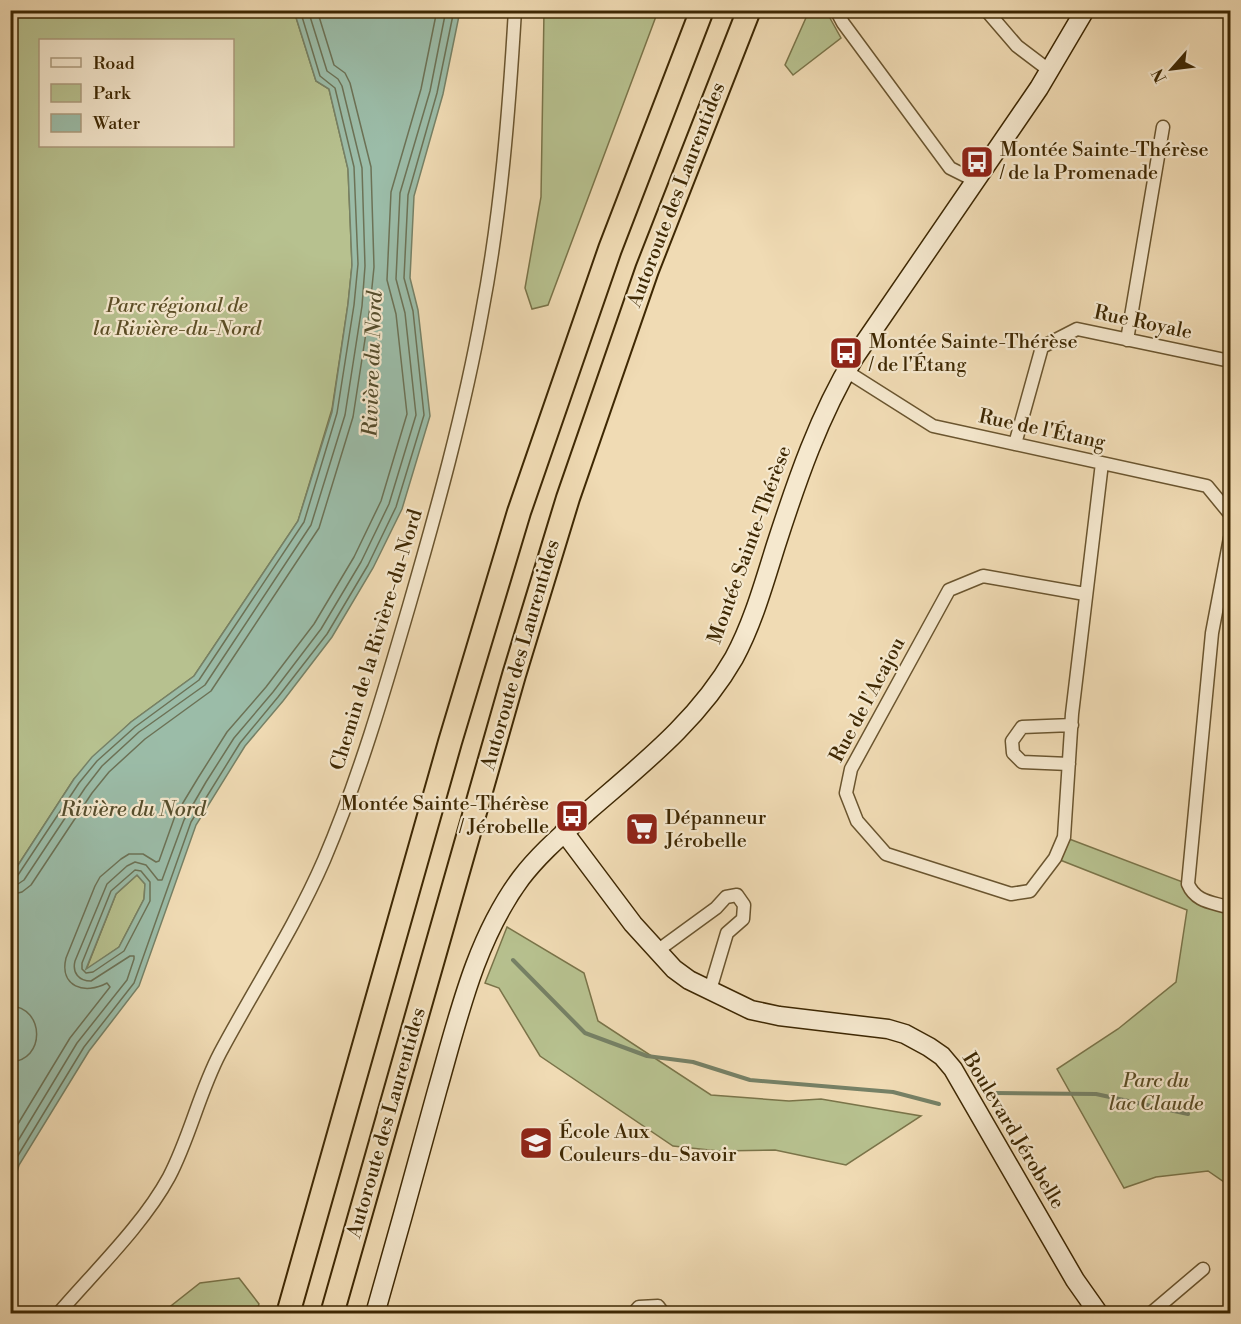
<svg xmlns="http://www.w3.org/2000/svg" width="1241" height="1324" viewBox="0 0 1241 1324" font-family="'Libre Bodoni',serif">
  <rect width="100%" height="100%" fill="#f0dbb4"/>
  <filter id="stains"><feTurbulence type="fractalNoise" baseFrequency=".00333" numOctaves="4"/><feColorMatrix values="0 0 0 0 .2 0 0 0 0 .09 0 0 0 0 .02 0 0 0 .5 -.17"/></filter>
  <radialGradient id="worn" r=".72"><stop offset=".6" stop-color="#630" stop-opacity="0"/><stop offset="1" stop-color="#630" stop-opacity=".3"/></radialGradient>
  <path fill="#b7c18f" stroke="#7a7449" stroke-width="1.5" fill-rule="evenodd" d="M10,11H294L316,81L329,89L348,169L352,265L348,304L332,409L298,521L194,676L131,722L74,779L11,876ZM40,40H232V146H40Z
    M544,11H658L548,305L532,309L525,288L541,197Z
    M809,11H826L841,38L793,75L785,65Z
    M1064,837L1188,884L1191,892L1230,908V1186L1208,1171L1156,1177L1124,1188L1057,1069L1118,1029L1176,982L1187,910L1055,858Z
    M137,875L145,884L144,899L119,947L86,970L116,894Z
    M507,927L584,973L598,1021L711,1095L789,1101L821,1099L921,1116L846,1165L775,1150L718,1151L673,1146L540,1056L499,988L485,983Z
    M239,1278L259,1304L256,1313H162L200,1283Z"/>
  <path fill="#9bbca8" stroke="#768166" stroke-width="1.5" fill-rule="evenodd" d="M294,11H460L443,94L414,196L410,278L418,310L430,416L402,509L373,568L332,637L283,701L245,746L196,825L139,986L89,1051L19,1165L11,1193L10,1042L15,1037L10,1016L11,876L74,779L92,757L131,722L194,676L298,521L332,412L348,304L352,265L348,169L329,89L316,81ZM137,875L145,884L144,899L119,947L86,969L116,894Z"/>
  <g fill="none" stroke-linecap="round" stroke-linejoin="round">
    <path stroke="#6c7256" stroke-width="1.5" d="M135,870L141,871L150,882V901L124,951L93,972L86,973L82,969V963L111,891Z
      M10,878L18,875L79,783L97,761L135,727L199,680L304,522L337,413L354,305L358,264L354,167L335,88L320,76L300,10
      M10,886L18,884L24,880L85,788L102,766L139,732L205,685L311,525L345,415L362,306L365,266L362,168L342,86L338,79L327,71L308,10
      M10,895L22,892L31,885L92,793L109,772L145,739L211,691L319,528L353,417L370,307L374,267L371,167L350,83L345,73L334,65L317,10
      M10,1006C45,1007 46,1061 10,1062
      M10,1137L70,1038L110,987L107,983C85,995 59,987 66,958L95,886L100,877L121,859L129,854H143L156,862L159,861L175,816L198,778L227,732L266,687L314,624L354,557L381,501L407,414L396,314L387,280L391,192L421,89L437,10
      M10,1154L77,1043L127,980L134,959V956H130L91,981C79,981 72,973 75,961L107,884L127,866L135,862L146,865L158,880H162L184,820L206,782L234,738L273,692L321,629L361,562L389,504L416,415L405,313L396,279L400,193L430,91L446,10
      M10,1174L14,1162L84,1047L134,983L191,822L240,743L278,697L327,634L368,565L396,507L424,415L413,311L404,278L408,195L437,93L454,10"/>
    <path stroke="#768166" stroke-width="4" d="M513,960L585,1033L647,1056L693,1062L750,1080L893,1092L939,1104
      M995,1093L1096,1094L1188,1114"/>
    <defs>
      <path id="street" d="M836,10L843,23L950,168L976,181
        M986,10L1017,46L1050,71
        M1127,340L1163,127
        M846,371L933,426L1207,486L1230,514
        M1015,444L1042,347L1077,329L1230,361
        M1230,538L1212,633L1188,884C1196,903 1214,902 1230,908
        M1085,594L983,576L949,590L851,769L846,793L857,821L886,854L1011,894L1030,891L1055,858L1064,837L1072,714L1102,463
        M1069,764L1022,762L1013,753L1012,741L1022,727L1072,725
        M657,951L716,908L726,897L737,895L744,905L743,919L727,933L710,990
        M58,1314C94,1272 143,1225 169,1177C190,1137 199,1093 220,1053C254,989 295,927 324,860C359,778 384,692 409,606C437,509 464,412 482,312C501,213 509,111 515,10
        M633,1314L639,1307L658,1306L664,1314
        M1150,1314L1203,1269"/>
      <path id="secondary" d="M564,832L633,924L674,969L689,980L751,1010L779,1016L888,1029L905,1034L929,1047L942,1056L953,1069L1075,1280L1099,1314
        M375,1314C396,1240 417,1165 437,1091C458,1018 475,940 521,878C540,853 564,833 587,812C641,765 698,721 734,658C753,623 764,583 776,545C797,480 819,416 854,358L1039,88L1085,10"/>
      <path id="highway" d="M288,1314L450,742L519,512L610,249L702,10
        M332,1314L514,675L568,498L647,270L749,10"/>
    </defs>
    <use href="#street" stroke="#6a552f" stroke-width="15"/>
    <use href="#secondary" stroke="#3e2803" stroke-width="21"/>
    <use href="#highway" stroke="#3e2803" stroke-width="26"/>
    <use href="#street" stroke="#f5e8ce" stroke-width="12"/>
    <use href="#secondary" stroke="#f5e8ce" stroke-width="18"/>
    <use href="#highway" stroke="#f0dbb4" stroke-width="22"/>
  </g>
  <defs>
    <symbol id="bus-square" viewBox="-11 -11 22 22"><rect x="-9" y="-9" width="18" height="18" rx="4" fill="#8f2418" stroke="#f5e8ce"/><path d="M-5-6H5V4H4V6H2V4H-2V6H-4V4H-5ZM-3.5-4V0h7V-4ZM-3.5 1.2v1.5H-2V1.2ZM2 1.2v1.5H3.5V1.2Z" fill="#fff"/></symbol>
    <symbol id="supermarket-square" viewBox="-11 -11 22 22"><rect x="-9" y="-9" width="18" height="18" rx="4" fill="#8f2418" stroke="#f5e8ce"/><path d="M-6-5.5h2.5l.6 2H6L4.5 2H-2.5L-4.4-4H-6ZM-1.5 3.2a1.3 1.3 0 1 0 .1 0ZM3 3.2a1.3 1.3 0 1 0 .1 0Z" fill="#fff"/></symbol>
    <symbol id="school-square" viewBox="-11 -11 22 22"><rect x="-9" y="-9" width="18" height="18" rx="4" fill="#8f2418" stroke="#f5e8ce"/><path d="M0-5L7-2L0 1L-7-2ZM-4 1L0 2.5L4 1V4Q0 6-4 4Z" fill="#fff"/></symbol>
  </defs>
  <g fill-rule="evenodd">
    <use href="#bus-square" x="958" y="143" width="38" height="38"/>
    <use href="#bus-square" x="827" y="334" width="38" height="38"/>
    <use href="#bus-square" x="553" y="797" width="38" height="38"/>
    <use href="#supermarket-square" x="623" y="810" width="38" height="38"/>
    <use href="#school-square" x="517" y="1124" width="38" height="38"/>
  </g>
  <g text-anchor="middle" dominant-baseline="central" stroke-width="4.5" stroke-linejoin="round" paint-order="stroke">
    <g font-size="20" fill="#3e2803" stroke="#f5e8ce" text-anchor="start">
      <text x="1000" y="150">Montée Sainte-Thérèse<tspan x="1000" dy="23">/ de la Promenade</tspan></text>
      <text x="869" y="342">Montée Sainte-Thérèse<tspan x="869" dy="23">/ de l'Étang</tspan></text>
      <text x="549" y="804" text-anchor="end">Montée Sainte-Thérèse<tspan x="549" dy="23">/ Jérobelle</tspan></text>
      <text x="665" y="818">Dépanneur<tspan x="665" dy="23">Jérobelle</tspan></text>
      <text x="559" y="1132">École Aux<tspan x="559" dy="23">Couleurs-du-Savoir</tspan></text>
    </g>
    <g font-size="20" fill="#3e2803" stroke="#f5e8ce">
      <text transform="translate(677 195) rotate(-69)">Autoroute des Laurentides</text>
      <text transform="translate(1143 323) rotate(12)">Rue Royale</text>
      <text transform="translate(1042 430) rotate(12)">Rue de l'Étang</text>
      <text transform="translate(750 545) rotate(-70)">Montée Sainte-Thérèse</text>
      <text transform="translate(377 640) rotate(-73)">Chemin de la Rivière-du-Nord</text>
      <text transform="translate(521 655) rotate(-74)">Autoroute des Laurentides</text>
      <text transform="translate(868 700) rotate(-62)">Rue de l'Acajou</text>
      <text transform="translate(387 1123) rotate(-74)">Autoroute des Laurentides</text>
      <text transform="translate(1013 1131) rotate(59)">Boulevard Jérobelle</text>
    </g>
    <g font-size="20" font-style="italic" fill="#5c4e26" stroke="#f5e8ce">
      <text x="177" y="306">Parc régional de<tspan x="177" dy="23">la Rivière-du-Nord</tspan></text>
      <text x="1156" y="1081">Parc du<tspan x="1156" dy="23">lac Claude</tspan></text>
    </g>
    <g font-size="21" font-style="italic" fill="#554d2c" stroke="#f5e8ce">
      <text transform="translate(373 364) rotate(-88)">Rivière du Nord</text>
      <text x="133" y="810">Rivière du Nord</text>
    </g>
  </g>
  <rect width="1241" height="1324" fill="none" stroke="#f0dbb4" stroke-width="36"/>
  <rect x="12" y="12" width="1217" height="1300" fill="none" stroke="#3e2803" stroke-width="3"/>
  <rect x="18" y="18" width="1205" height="1288" fill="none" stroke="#3e2803" stroke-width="1.5"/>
  <rect x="39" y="39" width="195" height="108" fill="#f5e8ce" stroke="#ac9b7d" stroke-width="1.5"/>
  <rect x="51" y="58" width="30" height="9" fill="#f5e8ce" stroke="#ac9b7d" stroke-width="1.5"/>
  <text x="93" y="69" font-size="18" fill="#3e2803">Road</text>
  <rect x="51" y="84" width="30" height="18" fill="#b7c18f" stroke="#ac9b7d" stroke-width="1.5"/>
  <text x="93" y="99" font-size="18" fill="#3e2803">Park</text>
  <rect x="51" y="114" width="30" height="18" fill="#9bbca8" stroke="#ac9b7d" stroke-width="1.5"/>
  <text x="93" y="129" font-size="18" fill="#3e2803">Water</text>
  <g transform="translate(1172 69) rotate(242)" stroke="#f5e8ce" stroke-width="4.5" paint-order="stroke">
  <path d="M0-4.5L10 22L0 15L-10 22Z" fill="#3e2803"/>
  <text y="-9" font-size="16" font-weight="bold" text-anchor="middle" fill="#3e2803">N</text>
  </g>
  <rect width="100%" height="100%" filter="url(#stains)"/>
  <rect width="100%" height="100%" fill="url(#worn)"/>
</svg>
